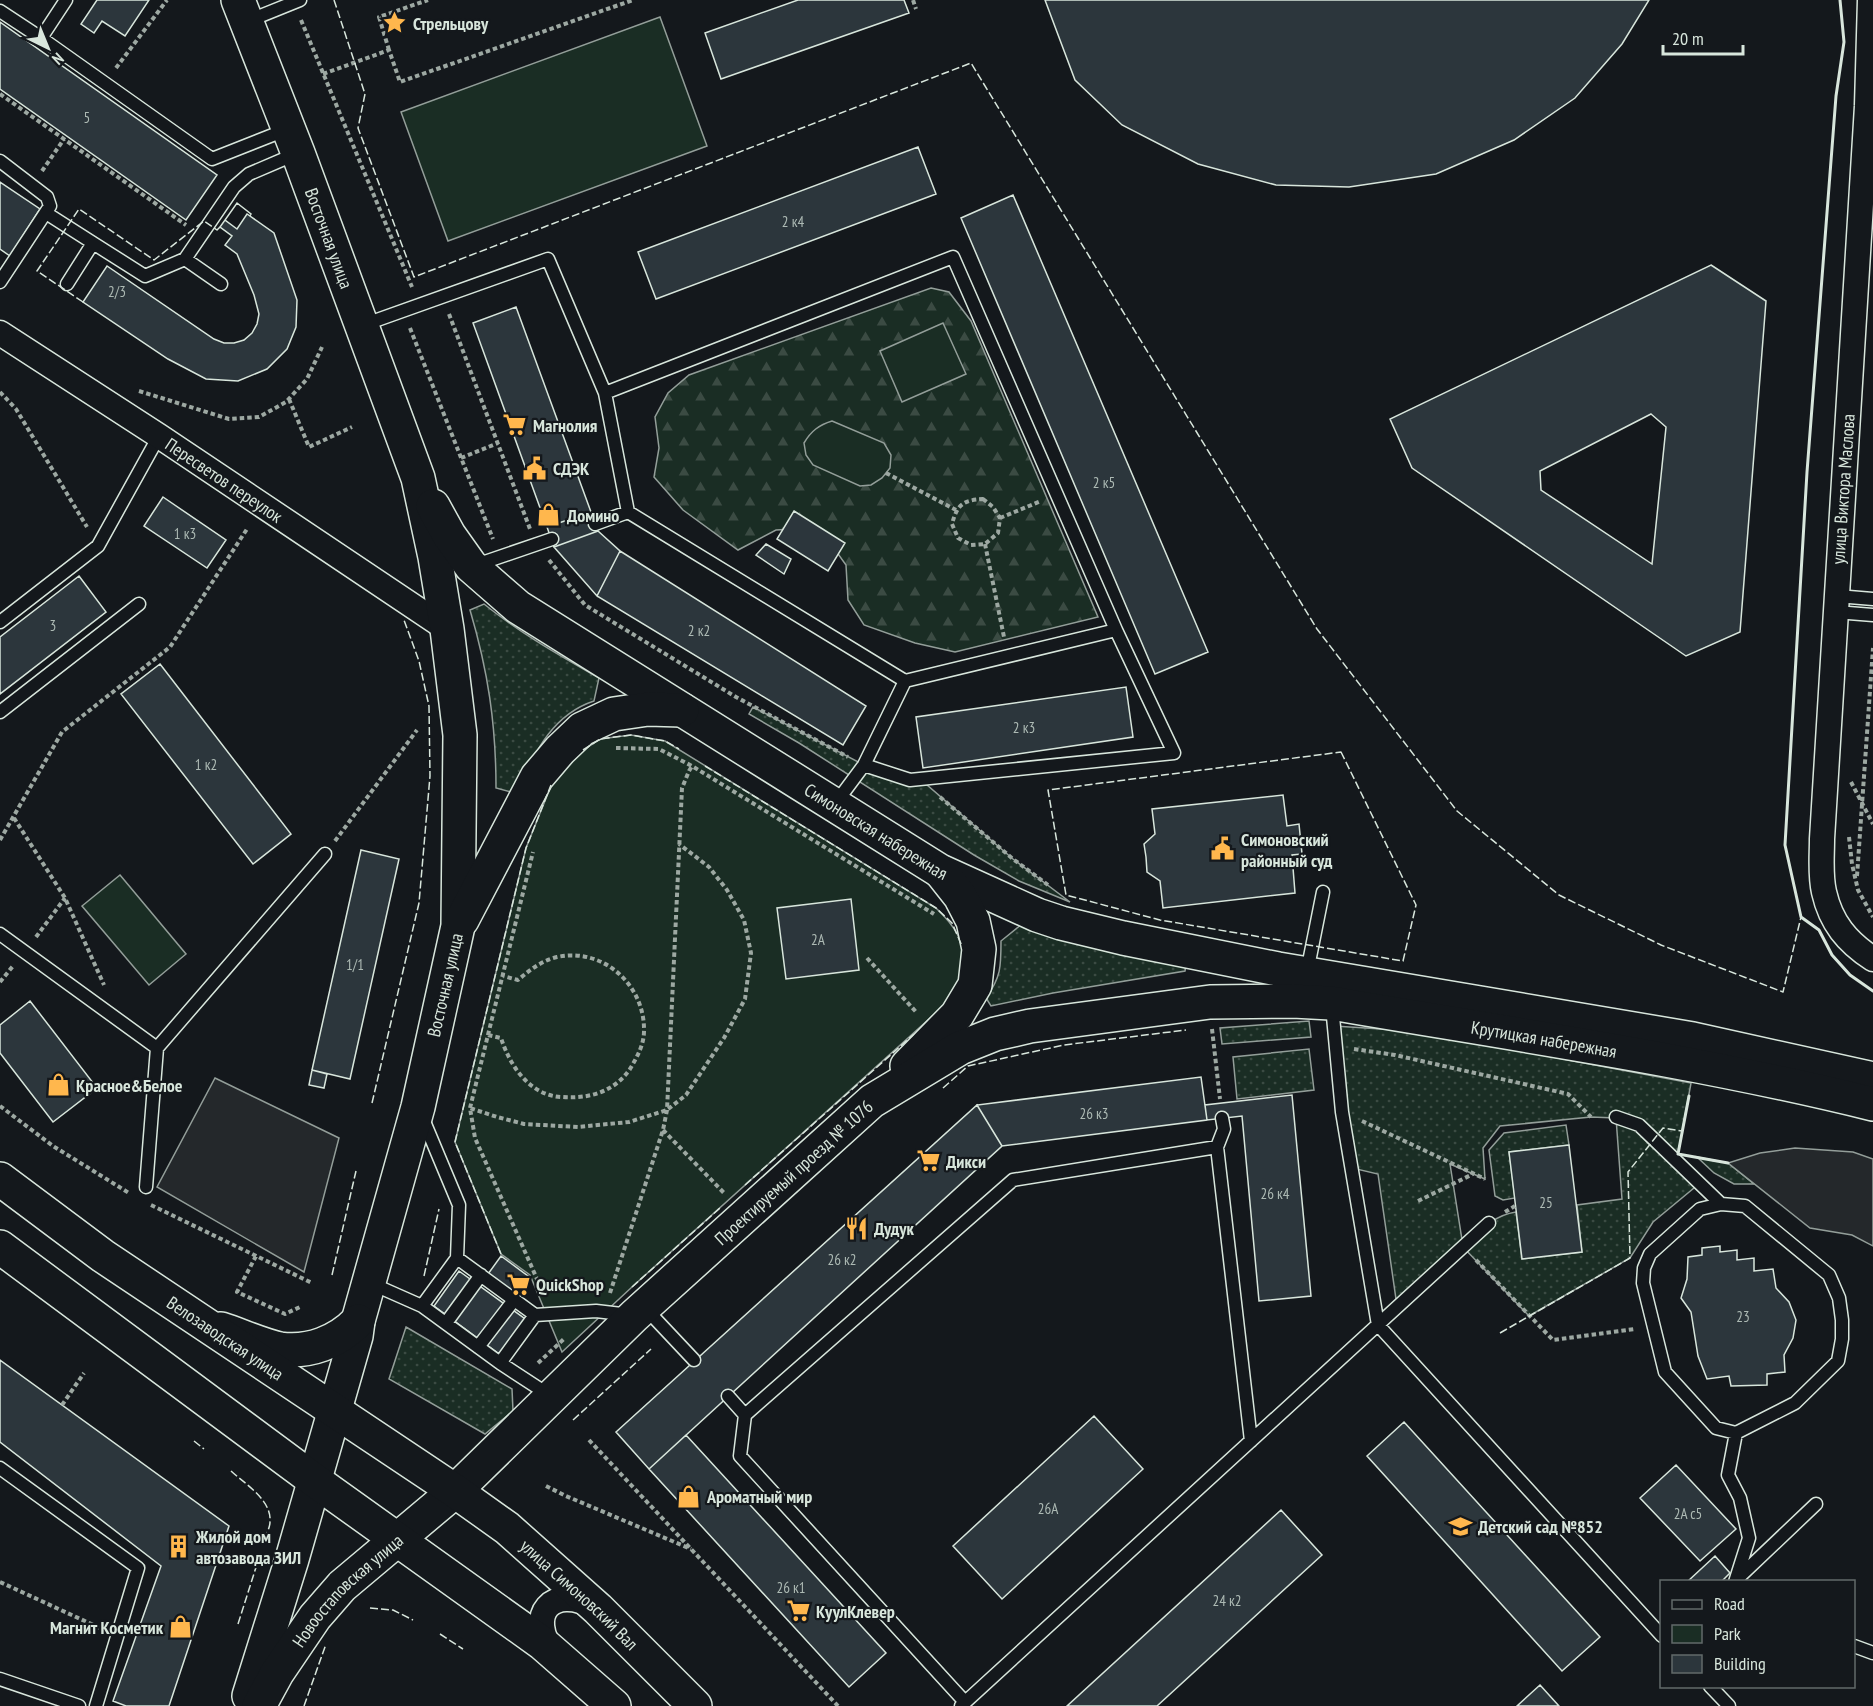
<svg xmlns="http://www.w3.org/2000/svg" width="1873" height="1706" viewBox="0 0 1873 1706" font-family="'PT Sans Narrow',sans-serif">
  <defs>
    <pattern id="grass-dots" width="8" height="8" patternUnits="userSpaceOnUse" patternTransform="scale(1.5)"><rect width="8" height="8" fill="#1a2d24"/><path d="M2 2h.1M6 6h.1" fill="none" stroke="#3b4b43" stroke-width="1.8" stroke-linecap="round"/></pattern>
    <pattern id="forest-firs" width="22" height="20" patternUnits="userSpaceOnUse" patternTransform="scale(1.5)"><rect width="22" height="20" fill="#1a2d24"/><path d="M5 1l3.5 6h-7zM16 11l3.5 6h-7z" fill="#3b4b43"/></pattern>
  </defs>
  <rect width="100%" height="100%" fill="#14181c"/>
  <path fill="url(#grass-dots)" stroke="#939e99" stroke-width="1.5" fill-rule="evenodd" d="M484,604C520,633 559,655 599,678L594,701C551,715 534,755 515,793L496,788C496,724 488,671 470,610Z
    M753,707L864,765L920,779L1013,859L1070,902L1019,881L974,855L799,743L749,714Z
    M1022,924L1187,959L1185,971L1053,993L991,1006L986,998C1001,977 1001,967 1001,941Z
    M1309,1021L1311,1037L1222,1044L1220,1028Z
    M1334,1026L1413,1031L1691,1083L1678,1154L1673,1157L1700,1183L1653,1222L1630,1258L1529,1316L1463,1247L1397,1306L1378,1174L1352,1168ZM1591,1117L1616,1118L1622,1199L1577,1205L1582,1252L1522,1259L1516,1212C1494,1215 1479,1231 1463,1246L1450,1164L1485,1179L1483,1148L1500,1126Z
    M1309,1049L1314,1090L1237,1099L1233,1057Z
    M1566,1125L1569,1145L1509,1152L1515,1198L1503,1200L1495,1196L1489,1150L1504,1133Z
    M1697,1157L1728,1163L1754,1184H1734L1714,1173Z
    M406,1327L512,1389L513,1411L485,1434L389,1379Z"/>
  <path fill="url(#forest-firs)" stroke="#939e99" stroke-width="1.5" d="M931,288L949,292L971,321L1098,617L955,652L915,643L864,625L848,600L846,565L831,544L813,528L776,530L738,550L683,510L654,477L659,448L655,417L668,393L689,375Z"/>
  <path fill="#1a2d24" stroke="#939e99" stroke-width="1.5" d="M660,17L707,146L448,241L401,112Z
    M943,323L966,374L902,402L880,351Z
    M832,421L884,443L891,455L890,468L882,478L871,485L860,486L813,465L806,455L804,443C811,431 819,425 832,421Z
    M631,735L665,741L936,908C953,924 967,943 965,968C965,975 961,984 959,992L632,1287L562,1352L530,1275L501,1254L455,1142L526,848L553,781L574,756L600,739Z
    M120,875L186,954L149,985L82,906Z"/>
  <path fill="#24282b" stroke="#939e99" stroke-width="1.5" d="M215,1078L339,1138L304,1272L157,1187Z
    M1795,1148L1853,1152L1873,1159V1246L1852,1235L1810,1228L1728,1163L1760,1153Z"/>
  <path fill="#2c363c" stroke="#d8e6dc" stroke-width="1.5" fill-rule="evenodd" d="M97,0H149L125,36L102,21L94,33L81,24Z
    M798,0H904L909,13L721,79L705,33Z
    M1045,0H1649L1622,44L1575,98L1514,140L1436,174L1349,187L1276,185L1198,164L1122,125L1075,80Z
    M0,22L217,175L186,220L0,89Z
    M918,147L936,194L656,299L638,252Z
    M0,182L40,209L10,256L0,249Z
    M1013,195L1208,652L1155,674L961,218Z
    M237,203L251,214L250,216L274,233L297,300L296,327L287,349L267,369L238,381L206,379L168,359L83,302L107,266L214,339L224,343H234L244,340L252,333L257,324L259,314L254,295L237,254L225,245L232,236L220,227Z
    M237,203L251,214L250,216L247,214L237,229L225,220Z
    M1711,265L1766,301L1740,632L1686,656L1412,468L1390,419ZM1651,414L1666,427L1652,564L1541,490L1540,471Z
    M516,307L591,512L547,527L473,323Z
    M163,497L226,540L207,568L144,526Z
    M794,511L845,543L828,571L777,539Z
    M591,512L598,531L554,547L547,527Z
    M598,531L620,551L597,596L554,547Z
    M766,544L791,559L784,574L756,555Z
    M620,551L866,706L843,745L597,596Z
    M79,576L106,612L0,694V637Z
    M160,664L291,834L253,864L121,694Z
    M1126,687L1133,737L923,768L916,717Z
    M1283,795L1287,826L1299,824L1302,854L1292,855L1295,893L1163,908L1160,881L1147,872L1146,857L1144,844L1155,834L1152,809Z
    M361,850L399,859L350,1079L312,1070Z
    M851,899L859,970L786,979L777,908Z
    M30,1001L97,1088L53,1122L0,1053V1025Z
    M312,1070L327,1074L324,1088L309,1085Z
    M1201,1077L1207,1120L1002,1146L977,1105Z
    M1292,1095L1311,1296L1259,1301L1242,1116L1207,1120L1205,1105Z
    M977,1105L1002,1146L649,1469L616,1432Z
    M1569,1145L1582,1252L1522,1259L1509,1152Z
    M1720,1246V1252L1737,1250V1260L1754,1258V1271L1773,1269L1776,1288L1789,1302L1796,1320L1793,1338L1784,1355L1785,1372L1767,1374V1385L1731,1386L1729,1376L1707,1379L1698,1356L1691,1312L1681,1298L1687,1279L1688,1257L1702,1255V1248Z
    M501,1256L528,1276L511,1300L483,1281Z
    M459,1271L528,1321L502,1356L434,1306Z
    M0,1360L229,1526L169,1706H126L113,1701L161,1566L0,1442Z
    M1094,1416L1143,1469L1002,1599L953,1546Z
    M1404,1422L1600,1637L1562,1671L1367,1456Z
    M686,1435L886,1653L849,1687L649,1469Z
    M1676,1465L1736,1529L1700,1561L1640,1498Z
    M1281,1510L1322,1555L1157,1706H1067Z
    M1715,1556L1730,1573L1721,1582H1687Z
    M1540,1685L1559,1706H1517Z"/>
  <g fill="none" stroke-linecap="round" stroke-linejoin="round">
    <defs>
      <path id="service" d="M0,11L41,38L212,159L288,129
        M248,21L300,0
        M41,38L66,0
        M0,161L47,197L50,206L0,282
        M46,213L93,243
        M185,259L221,284
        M67,284L93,243L145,276L185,259L234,187L249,174L298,153
        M363,325L548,259L605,393L628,512L905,681L1116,630L953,257L605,393
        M595,524L628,512
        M473,566L552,539
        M1837,596L1873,599
        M1836,612L1873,615
        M0,622L98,546L159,436
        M0,712L139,604
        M864,765L910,780L1174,753L1116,630
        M835,804L864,765L905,681
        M0,934L157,1048L146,1187
        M1307,972L1323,892
        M1332,1006L1342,1112L1378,1325L1662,1636
        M157,1048L325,854
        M1616,1117L1639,1125L1721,1204
        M1222,1118L1224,1129L1217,1147L1251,1441
        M1721,1204L1745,1206L1829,1275L1839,1298L1842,1320V1339L1838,1361L1795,1403L1736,1433L1716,1428L1665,1372L1643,1283L1644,1268L1650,1254L1700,1209Z
        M370,1283L422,1306L500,1363L535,1315L457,1258
        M422,1306L457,1258L459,1205L423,1119
        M646,1309L694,1360
        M535,1315L596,1311L630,1315
        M446,1323L481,1275
        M478,1347L514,1300
        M500,1363L549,1395
        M728,1396L745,1415
        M0,1468L138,1568L96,1706
        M1736,1580L1816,1504
        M1735,1582L1749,1538L1740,1498L1728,1475L1736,1433
        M1854,1646L1873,1653
        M0,1679L79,1706
        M1710,1686L1729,1706
        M965,1702L740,1456L745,1415L1013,1180L1217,1147
        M961,1706L1489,1223"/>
      <g id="minor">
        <path d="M1870,0L1867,106L1822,839C1822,856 1820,875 1824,892C1831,923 1847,942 1873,959"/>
        <path id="s1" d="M0,333L159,436L447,629"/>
        <path d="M553,1653C526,1614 552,1585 593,1606"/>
      </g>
      <g id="secondary">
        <path id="s2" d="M238,0L298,153L418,478L435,557L447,629L460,735L458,926L418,1107L358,1321L356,1336L292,1559L249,1696"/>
        <path id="s3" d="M433,506L449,535L471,566L518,607L940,871L1037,915L1061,923L1123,938L1278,969L1693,1039L1873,1079"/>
        <path d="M462,920L537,777L560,750L582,729L614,714L648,709L682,710"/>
        <path d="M907,1066L957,1015L975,985L979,949L973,921L960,896L941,872"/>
        <path d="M221,1329C240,1335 261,1345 280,1349C309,1353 338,1342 358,1321"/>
        <path id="s4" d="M259,1706L277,1673L315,1617L342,1586L455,1491L634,1316L872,1101L960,1048L995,1034L1030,1026L1210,1002L1293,1001L1331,1003C1512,1034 1695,1060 1873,1104"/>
      </g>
      <g id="primary">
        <path id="s5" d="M0,1179L103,1256L455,1491L507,1528L598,1609L695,1706"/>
        <path d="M0,1247L314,1480L542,1643L614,1706"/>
      </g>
    </defs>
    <use href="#service" stroke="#d8e6dc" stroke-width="15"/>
    <use href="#minor" stroke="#d8e6dc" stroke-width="27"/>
    <use href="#secondary" stroke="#d8e6dc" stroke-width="36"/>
    <use href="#primary" stroke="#d8e6dc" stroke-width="36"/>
    <path stroke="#9da8a2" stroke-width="4" stroke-dasharray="4.5 3" stroke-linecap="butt" d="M913,0L916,9
      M301,20L412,287
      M389,50L379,17L428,0
      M116,68L167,0
      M323,74L389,50L400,82L633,0
      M0,94L186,225
      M42,171L64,139
      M449,314L530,529
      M410,328L493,539
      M139,391L229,419L259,417L286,402L307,379L322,347
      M0,392L16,409L87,527
      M289,399L309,447L352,427
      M461,458L498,443
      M886,473L956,510
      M983,499L993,507L1000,518L998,533L985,544L971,545L958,538L952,524C957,505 963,500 983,499Z
      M1000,518L1041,501
      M985,544L1004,637
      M549,560L585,605L736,697L848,757
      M616,748L659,749L692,766L934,914
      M1851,782L1873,824
      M940,797L1013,859L1048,885
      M14,818L65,898L104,985
      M1849,837L1852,864L1858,890L1873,917
      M0,840L62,732L170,647L247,529
      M335,841L417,730
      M1857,876L1873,648
      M36,937L65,898
      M867,958L917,1013
      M0,982L13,966
      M1212,1029L1220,1099
      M488,1035L501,1038C510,1066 530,1096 562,1097C589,1099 614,1092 630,1069C637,1057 644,1045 644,1031C645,985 603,947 557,957C541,961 530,970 518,980L503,976
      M1354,1049L1395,1055L1568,1094L1591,1117
      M0,1106L53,1146L129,1193
      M470,1108L533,852
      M1362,1121L1485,1179
      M663,1130L725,1194
      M1418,1201L1473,1174
      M151,1205L312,1283
      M1505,1212L1515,1206
      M256,1256L237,1292L285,1314L302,1306
      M1476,1260L1553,1340L1635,1329
      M610,1293L663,1130L667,1110L682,788L689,771L692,766
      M544,1295L475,1138L470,1108L497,1117L524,1124L578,1127L629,1122L667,1110L686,1095L724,1038L745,999L751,953L744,920L727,890L709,867L679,844
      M538,1363L565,1338
      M62,1405L84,1373
      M589,1440L838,1706
      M546,1486L566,1496L691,1549
      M0,1582L100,1628"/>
    <use href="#service" stroke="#14181c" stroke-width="12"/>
    <use href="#minor" stroke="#14181c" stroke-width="24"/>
    <use href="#secondary" stroke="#14181c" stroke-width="33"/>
    <use href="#primary" stroke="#14181c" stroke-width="33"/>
    <path stroke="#d8e6dc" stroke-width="1.5" stroke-dasharray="8 3" stroke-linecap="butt" d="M334,0L365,94L358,128L414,277L971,63L1317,629L1457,811L1559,895L1661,945L1783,992L1801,917
      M83,302L37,271L79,209L154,260L204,221L217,230L220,227
      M583,750L600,739L631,735L665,741L679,749
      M1341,752L1416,905L1403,961L1160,920L1066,895L1048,790Z
      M705,766L936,908L952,923L962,946
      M943,1088L968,1066L1064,1045L1186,1030
      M372,1103L419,903L430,776L429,706L419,661L404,620
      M745,1185L914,1034
      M501,1254L455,1142L526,848L551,785
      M332,1275L356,1171
      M424,1276L439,1209
      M632,1287L720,1208
      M1500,1333L1630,1258L1628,1172L1663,1128L1682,1131
      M573,1420L651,1349
      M194,1441L204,1449
      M231,1471C245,1484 272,1500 270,1522C270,1527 267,1532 266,1536
      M370,1608L393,1610L413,1620
      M238,1624L258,1561
      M440,1634L463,1649
      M304,1706L326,1644"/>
    <path stroke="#d8e6dc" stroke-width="3" d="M1840,0L1844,42L1836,96L1807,472L1785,845L1801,917L1819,930L1832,955L1850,975L1873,991
      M1689,1096L1678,1154L1728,1163"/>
  </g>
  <defs>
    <symbol id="sight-bare" viewBox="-9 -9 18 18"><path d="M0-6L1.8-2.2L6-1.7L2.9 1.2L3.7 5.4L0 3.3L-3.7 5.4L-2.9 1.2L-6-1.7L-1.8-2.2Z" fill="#ffb74d" stroke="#14181c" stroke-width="2.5" paint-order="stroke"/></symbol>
    <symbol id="supermarket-bare" viewBox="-9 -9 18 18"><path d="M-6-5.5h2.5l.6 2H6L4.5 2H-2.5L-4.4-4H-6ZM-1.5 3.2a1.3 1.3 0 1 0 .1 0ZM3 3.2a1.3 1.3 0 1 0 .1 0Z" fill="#ffb74d" stroke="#14181c" stroke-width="2.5" paint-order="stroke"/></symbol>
    <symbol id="civic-bare" viewBox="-9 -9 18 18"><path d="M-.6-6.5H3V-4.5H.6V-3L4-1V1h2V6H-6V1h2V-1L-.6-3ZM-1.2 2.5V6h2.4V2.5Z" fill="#ffb74d" stroke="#14181c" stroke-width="2.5" paint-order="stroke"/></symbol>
    <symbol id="shop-bare" viewBox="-9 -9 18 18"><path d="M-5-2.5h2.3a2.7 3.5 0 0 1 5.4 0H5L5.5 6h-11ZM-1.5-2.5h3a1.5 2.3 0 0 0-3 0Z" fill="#ffb74d" stroke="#14181c" stroke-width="2.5" paint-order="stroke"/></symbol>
    <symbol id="restaurant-bare" viewBox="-9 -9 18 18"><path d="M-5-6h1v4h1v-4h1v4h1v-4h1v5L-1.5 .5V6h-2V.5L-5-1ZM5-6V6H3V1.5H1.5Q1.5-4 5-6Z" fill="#ffb74d" stroke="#14181c" stroke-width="2.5" paint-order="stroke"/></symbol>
    <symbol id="school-bare" viewBox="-9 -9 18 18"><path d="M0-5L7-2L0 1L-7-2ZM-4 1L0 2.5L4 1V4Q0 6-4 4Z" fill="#ffb74d" stroke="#14181c" stroke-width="2.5" paint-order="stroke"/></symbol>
    <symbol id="building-bare" viewBox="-9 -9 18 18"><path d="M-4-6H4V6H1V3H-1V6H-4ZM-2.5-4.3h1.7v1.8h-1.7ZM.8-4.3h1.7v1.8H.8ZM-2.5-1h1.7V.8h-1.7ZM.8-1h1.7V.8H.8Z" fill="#ffb74d" stroke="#14181c" stroke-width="2.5" paint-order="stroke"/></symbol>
  </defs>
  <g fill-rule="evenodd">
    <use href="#sight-bare" x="378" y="6" width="33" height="33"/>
    <use href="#supermarket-bare" x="498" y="408" width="33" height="33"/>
    <use href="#civic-bare" x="518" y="452" width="33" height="33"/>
    <use href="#shop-bare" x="532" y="498" width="33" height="33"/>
    <use href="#civic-bare" x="1206" y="832" width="33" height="33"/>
    <use href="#shop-bare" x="42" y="1068" width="33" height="33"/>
    <use href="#supermarket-bare" x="912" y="1144" width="33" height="33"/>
    <use href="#restaurant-bare" x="840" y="1212" width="33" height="33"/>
    <use href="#supermarket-bare" x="502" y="1268" width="33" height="33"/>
    <use href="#shop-bare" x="672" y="1480" width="33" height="33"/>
    <use href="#school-bare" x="1444" y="1510" width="33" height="33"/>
    <use href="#building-bare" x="162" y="1530" width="33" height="33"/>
    <use href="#supermarket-bare" x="782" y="1594" width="33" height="33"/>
    <use href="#shop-bare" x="164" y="1610" width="33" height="33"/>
  </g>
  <g text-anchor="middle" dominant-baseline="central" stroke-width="4.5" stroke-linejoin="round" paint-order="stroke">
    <g font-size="15" fill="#adbab4">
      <text x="87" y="117">5</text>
      <text x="793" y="221">2 к4</text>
      <text x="117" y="291">2/3</text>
      <text x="1104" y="482">2 к5</text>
      <text x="185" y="533">1 к3</text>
      <text x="53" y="625">3</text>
      <text x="699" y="630">2 к2</text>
      <text x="1024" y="727">2 к3</text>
      <text x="206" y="764">1 к2</text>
      <text x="818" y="939">2А</text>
      <text x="355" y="964">1/1</text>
      <text x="1094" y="1113">26 к3</text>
      <text x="1275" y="1193">26 к4</text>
      <text x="1546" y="1202">25</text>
      <text x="842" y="1259">26 к2</text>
      <text x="1743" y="1316">23</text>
      <text x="1048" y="1508">26А</text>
      <text x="1688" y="1513">2А с5</text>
      <text x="791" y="1587">26 к1</text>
      <text x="1227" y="1600">24 к2</text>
    </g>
    <g font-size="18" font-weight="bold" fill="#d8e6dc" stroke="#14181c" text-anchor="start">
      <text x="413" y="23">Стрельцову</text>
      <text x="533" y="425">Магнолия</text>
      <text x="553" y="468">СДЭК</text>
      <text x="567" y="515">Домино</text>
      <text x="1241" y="839">Симоновский<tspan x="1241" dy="21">районный суд</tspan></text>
      <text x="76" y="1085">Красное&amp;Белое</text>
      <text x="946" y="1161">Дикси</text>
      <text x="874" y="1228">Дудук</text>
      <text x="536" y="1284">QuickShop</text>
      <text x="707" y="1496">Ароматный мир</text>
      <text x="1478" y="1526">Детский сад №852</text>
      <text x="196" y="1536">Жилой дом<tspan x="196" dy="21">автозавода ЗИЛ</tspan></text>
      <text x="816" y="1611">КуулКлевер</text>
      <text x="163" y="1627" text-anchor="end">Магнит Косметик</text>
    </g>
    <g font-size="18" fill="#d8e6dc" stroke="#14181c">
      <text stroke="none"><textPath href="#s2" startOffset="255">Восточная улица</textPath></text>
      <text stroke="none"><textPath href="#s1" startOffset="268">Пересветов переулок</textPath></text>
      <text transform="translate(1843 489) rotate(-86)">улица Виктора Маслова</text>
      <text stroke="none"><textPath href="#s3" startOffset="556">Симоновская набережная</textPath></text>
      <text transform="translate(445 985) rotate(-77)">Восточная улица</text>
      <text stroke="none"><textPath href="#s4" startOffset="1560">Крутицкая набережная</textPath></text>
      <text stroke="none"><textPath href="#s4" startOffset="759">Проектируемый проезд № 1076</textPath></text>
      <text stroke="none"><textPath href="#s5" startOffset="276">Велозаводская улица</textPath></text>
      <text stroke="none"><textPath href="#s4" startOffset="147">Новоостаповская улица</textPath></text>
      <text stroke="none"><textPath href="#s5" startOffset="714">улица Симоновский Вал</textPath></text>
    </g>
  </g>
  <rect x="1660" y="1580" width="195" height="108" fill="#14181c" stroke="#626a69" stroke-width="1.5"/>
  <rect x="1672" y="1600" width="30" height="9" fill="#14181c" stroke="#626a69" stroke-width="1.5"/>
  <text x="1714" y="1610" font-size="18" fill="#d8e6dc">Road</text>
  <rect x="1672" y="1625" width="30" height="18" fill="#1a2d24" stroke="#626a69" stroke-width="1.5"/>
  <text x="1714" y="1640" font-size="18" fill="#d8e6dc">Park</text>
  <rect x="1672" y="1655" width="30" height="18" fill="#2c363c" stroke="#626a69" stroke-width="1.5"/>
  <text x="1714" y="1670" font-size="18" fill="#d8e6dc">Building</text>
  <g transform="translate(48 48) rotate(137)" stroke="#14181c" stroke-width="4.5" paint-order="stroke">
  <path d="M0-4.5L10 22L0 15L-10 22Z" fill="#d8e6dc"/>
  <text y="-9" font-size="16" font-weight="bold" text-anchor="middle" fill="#d8e6dc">N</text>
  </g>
  <path d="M1663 45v9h80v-9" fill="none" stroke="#d8e6dc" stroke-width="3"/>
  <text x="1672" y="45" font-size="18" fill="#d8e6dc" stroke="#14181c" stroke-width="4.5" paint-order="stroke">20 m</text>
</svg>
